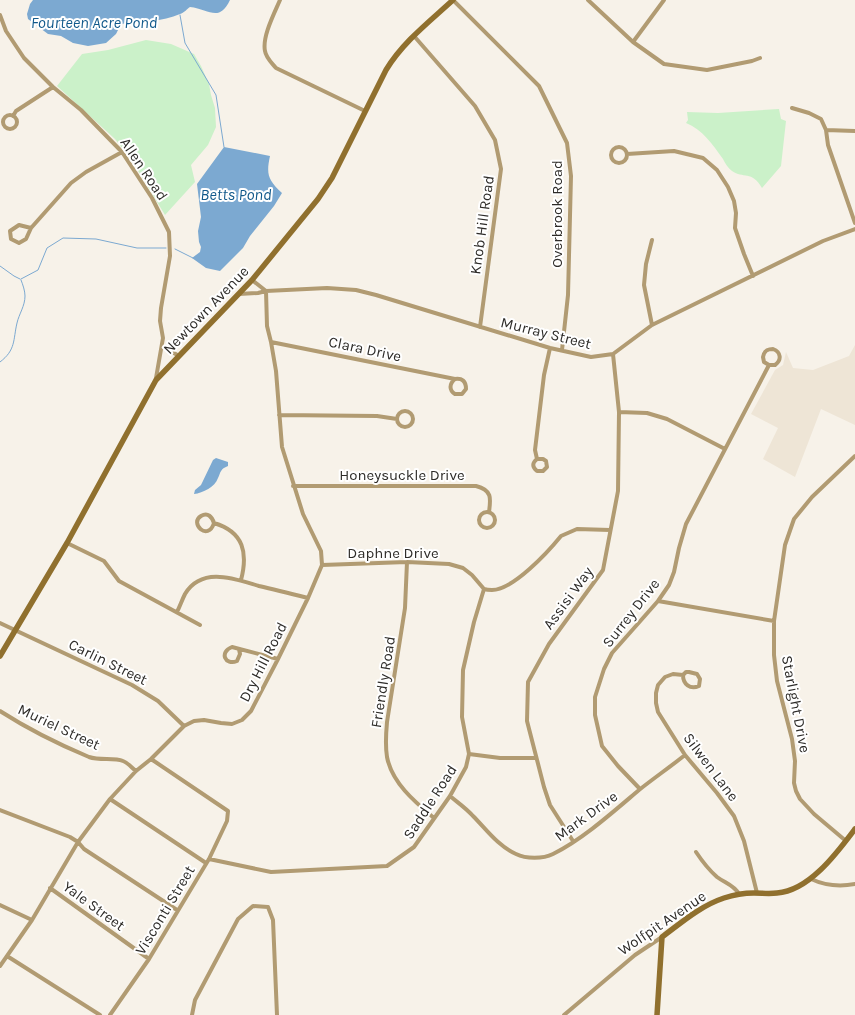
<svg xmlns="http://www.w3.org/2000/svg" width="855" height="1015" viewBox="0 0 855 1015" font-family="Karla,sans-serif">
  <rect width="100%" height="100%" fill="#f7f2e9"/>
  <path fill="#eee5d6" d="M855,345V425L821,409L795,477L763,459L778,428L751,414L775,370L783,365L786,352L793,368L813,370L849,356Z"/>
  <path fill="#cbf1c9" d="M146,40L171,44L194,54L201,66L209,84L211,95L215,108L216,127L208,145L191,165L195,182L165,215L131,159L115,139L57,86L82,54L108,50Z
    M779,109L781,119L786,121L781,166L762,188C752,170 743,179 732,171C728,168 725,163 723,159C713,145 702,129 686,123L688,120L687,112L718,113Z"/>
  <path fill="#7ca9d1" d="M33,0H230C219,23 209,9 190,7C187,9 184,13 180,14C163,22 140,21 121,24L116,34L106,43L88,46L73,43L61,36L48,34L28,19L27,14L30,4Z
    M224,147L270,156C266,174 268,180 282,193L274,206L250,236L243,248L220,271L206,268L192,258L200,252L201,247L199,242L198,231L201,217L197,184Z
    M216,458L228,462V466C220,469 221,472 218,478C215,487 203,493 194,494L195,490L201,485L213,460Z"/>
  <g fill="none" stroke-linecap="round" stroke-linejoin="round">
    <path stroke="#7ca9d1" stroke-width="1" d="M180,15L185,43L216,95L224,147
      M175,249L193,258
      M0,266L14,276L20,279
      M21,279L38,270L47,248L63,238L96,239L137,248H166
      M0,362C16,350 13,340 17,323C19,314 25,306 25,296C25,291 23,285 21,280"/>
    <path stroke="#b19b72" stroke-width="4" d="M280,0C274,14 262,37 265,51C266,58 272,63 276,68L365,111
      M453,0L539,86L567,143L571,176L568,295L562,350
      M588,0L633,42L664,64L707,70L752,61L760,58
      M0,15L6,31L24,58L53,87L81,110L122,152L152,198L169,232L170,256L161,308L160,321L163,338L156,378
      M414,36L475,106L495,140L501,169L480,327
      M633,42L664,0
      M792,108L809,113L821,119L826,130L828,145L855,223
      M3 122a7 7 0 1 1 14 0a7 7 0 1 1-14 0Z
      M13,116L16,111L53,87
      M826,130L855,131
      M611 155a8 8 0 1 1 16 0a8 8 0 1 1-16 0Z
      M627,154L674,151L703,158L717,170L728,187L734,201L736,213L735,228L744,254L753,276
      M31,228L26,239L19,243L11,239L10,231L19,225L31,228L71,183L86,172L122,152
      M652,240L646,264L644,285L652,325
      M252,280L266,291L327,288L356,290L376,295L550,348L591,357L613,354L652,325L823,241L855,229
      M271,342L455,379C462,378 466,381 466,389L462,394H455C449,390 449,384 455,379
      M162,346L179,356
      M397 419a8 8 0 1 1 16 0a8 8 0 1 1-16 0Z
      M619,412L647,413L667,419L725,449
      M279,415L377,416L397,419
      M537,459H543L546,461L547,467L543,471H537C532,467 532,463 537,459L535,450L544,375L550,348
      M293,486H476C492,490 491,498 489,512
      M479 520a8 8 0 1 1 16 0a8 8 0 1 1-16 0Z
      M214,523C208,542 189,523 201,516C208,512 212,517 214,523C244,532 248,553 241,580
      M67,543L104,561L119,581L200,625
      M407,562L405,608L387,722C386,733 385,745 387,757C392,783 415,802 434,818
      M322,565L407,562L449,564L463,568L472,575L484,589
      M484,589C487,590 489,590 492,590C513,590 548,552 561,536L577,529L610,530
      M658,601L774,621
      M177,612C180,606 182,600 185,594C202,566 235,579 259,586C276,590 292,594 308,598
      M0,623L132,685L158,701L184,726
      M239,649L240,654L237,661C225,666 219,652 232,647L278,659
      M683,675C683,684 690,690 699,686L700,679L697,674L689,672H686L683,675L673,674L665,677L658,685L656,693V703L658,712L685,755L717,793L734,816L744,841L757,893
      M0,711C28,729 58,744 89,757C100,761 114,757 123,761C128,763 132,768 136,771
      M469,754L500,758H536
      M640,789L618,766L602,746L595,715V697L604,669L612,653L658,601L669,585L674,572L679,548L686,524L769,365H775C782,360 781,352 773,349C767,349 764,351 763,357L764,362L769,365
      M450,796C457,802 466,808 473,816C486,829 498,846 516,854C526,859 543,859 553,854C583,839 613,812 639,790C654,778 670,767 685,755
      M110,799L206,863
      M0,810L70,837L78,842L84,849L177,910
      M573,841L550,805L544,787L527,721L528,682L549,644L603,570L618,491L619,412L613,354
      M846,841L814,814L800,799L796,791L794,783L795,761L792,739L777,681L774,655V621L785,545L794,519L812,497L855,456
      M696,852C702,861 709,870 717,877C725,883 734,885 739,894
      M209,859L271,872L387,866L414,847L450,796L466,767L469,754L462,717L463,670L474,622L484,589
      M811,879C826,886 839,887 855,884
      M50,888L149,959
      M0,905L32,920
      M7,956L100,1015
      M0,966L32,920L78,842L110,799L136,771L151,759L184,726L194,721L204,720L221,723L232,724L242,720L251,711L278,659L308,598L322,565L321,551L303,514L282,447L276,371L271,342L267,326L266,291L258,293L239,294
      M110,1015L149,959L209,859L227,821L228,811L151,759
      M192,1015L195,1000L238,919L253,906L268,907L273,920L277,1015
      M564,1015L635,955L662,937"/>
    <path stroke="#90702e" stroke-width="5.5" d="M0,656L67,543L156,380L252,280L318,199L332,178L386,70C403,42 429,22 453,0
      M657,1015L662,937C681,923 700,906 724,898C733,895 744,893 754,893C762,893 769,894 777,893C809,891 837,853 855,829"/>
  </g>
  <g text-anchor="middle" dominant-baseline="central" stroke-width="4" stroke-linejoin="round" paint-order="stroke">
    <g font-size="15" fill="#2e2c29" stroke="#fff">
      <text transform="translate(144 169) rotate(56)">Allen Road</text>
      <text transform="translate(557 214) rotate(-90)">Overbrook Road</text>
      <text transform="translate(482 225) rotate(-82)">Knob Hill Road</text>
      <text transform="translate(206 310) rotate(-46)">Newtown Avenue</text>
      <text transform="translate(546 333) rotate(14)">Murray Street</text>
      <text transform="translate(365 349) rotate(12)">Clara Drive</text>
      <text x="402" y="475">Honeysuckle Drive</text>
      <text x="393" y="553">Daphne Drive</text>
      <text transform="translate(568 598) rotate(-54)">Assisi Way</text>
      <text transform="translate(631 613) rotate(-52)">Surrey Drive</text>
      <text transform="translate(108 662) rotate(26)">Carlin Street</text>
      <text transform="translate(263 662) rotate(-63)">Dry Hill Road</text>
      <text transform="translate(383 682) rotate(-81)">Friendly Road</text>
      <text transform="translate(796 704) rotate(79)">Starlight Drive</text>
      <text transform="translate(59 727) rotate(25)">Muriel Street</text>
      <text transform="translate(711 767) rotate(53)">Silwen Lane</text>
      <text transform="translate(430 802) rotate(-57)">Saddle Road</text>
      <text transform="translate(586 816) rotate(-36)">Mark Drive</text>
      <text transform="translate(94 906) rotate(36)">Yale Street</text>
      <text transform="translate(165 910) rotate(-59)">Visconti Street</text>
      <text transform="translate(662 923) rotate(-34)">Wolfpit Avenue</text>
    </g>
    <g font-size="16" font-style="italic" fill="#11598b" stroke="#fff">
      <text x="94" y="22">Fourteen Acre Pond</text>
      <text x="236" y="194">Betts Pond</text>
    </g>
  </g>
</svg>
